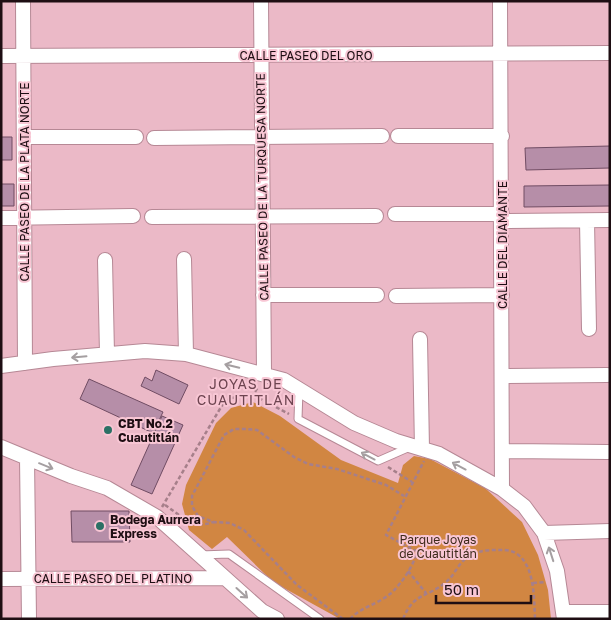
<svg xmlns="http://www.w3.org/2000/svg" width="611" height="620" viewBox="0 0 611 620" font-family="'Golos Text',sans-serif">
  <rect width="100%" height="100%" fill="#ebb9c7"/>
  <path fill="#d18642" d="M253,402L280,416L341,460L398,483L403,465L414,456L430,459L485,488L522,522L538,555L548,590L551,619H340L273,582L227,537L212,549L189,530L182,504L186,485L216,423L231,408Z"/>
  <path fill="#b68ea8" stroke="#704c63" d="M1,137H12V160H1Z
    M610,146V168L526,170L525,148Z
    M1,184H14V206H1Z
    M610,185V206L524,207V186Z
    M156,370L188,385L179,404L141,386L145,377L152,381Z
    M89,379L163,412L153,433L80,399Z
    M162,416L183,425L152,494L131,485Z
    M71,511H129L130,542H72Z"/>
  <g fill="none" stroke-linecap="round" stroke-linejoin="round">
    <defs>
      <path id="service" d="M299,390L298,419L378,461L410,447
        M200,555L229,554L320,619"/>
      <path id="minor" d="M23,1L25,363
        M261,1L264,373
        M500,1L502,489
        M1,56L610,53
        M398,136H502
        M24,137H136
        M154,138L382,136
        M395,214H502
        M152,217L376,216
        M1,218L133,216
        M502,221L610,220
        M587,221L589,329
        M184,259L186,354
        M105,260L107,354
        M263,295H377
        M396,296L502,295
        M420,339L422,449
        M1,366L53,359L145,351L186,354L284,380L354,423L396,441L439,454L502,489L524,506L544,533L557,571L564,619
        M502,376L607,375
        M1,447L71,476L107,488L157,517L262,611L277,619
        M502,451L608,452
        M27,458L29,619
        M544,533L610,531
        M1,579L225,578
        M563,612H610"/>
    </defs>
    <use href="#service" stroke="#b68895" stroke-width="9"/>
    <use href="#minor" stroke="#b68895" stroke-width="16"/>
    <path stroke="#a67f8a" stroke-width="2.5" stroke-dasharray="4 2.5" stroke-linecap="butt" d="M253,395L289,414
      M388,467L412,482
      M165,505C180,515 194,530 213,522
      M162,507L224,402L231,398L253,395L258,387
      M408,571L426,593
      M533,583L546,582
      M343,619L297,585L244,530L230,523L213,522L198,516L192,506V496L224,435L234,429H246L257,430L294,457L308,464L337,469L386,485L404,496
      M350,619C361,607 378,604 390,594C399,587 417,562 416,551L386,535L424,461
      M403,619C414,592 427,598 446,582C454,576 457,566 465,559C473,552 484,550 494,550C502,550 510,549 517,554C535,566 534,600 535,619"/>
    <use href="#service" stroke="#fff" stroke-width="7"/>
    <use href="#minor" stroke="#fff" stroke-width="14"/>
  </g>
  <defs><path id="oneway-shaft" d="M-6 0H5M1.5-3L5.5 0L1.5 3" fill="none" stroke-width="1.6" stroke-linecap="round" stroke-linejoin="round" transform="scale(1.25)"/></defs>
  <g stroke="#a59fa1">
    <use href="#oneway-shaft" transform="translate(79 357) rotate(175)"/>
    <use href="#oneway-shaft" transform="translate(232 366) rotate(-166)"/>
    <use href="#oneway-shaft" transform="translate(368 456) rotate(-152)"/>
    <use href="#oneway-shaft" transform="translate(46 466) rotate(22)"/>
    <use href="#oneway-shaft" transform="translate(459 466) rotate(-152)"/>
    <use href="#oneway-shaft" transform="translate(551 554) rotate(-108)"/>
    <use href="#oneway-shaft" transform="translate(242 593) rotate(42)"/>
  </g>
  <g fill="#2b7065" stroke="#f8c6d4" stroke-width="2">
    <circle cx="108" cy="430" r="5"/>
    <circle cx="100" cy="526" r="5"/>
  </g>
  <g text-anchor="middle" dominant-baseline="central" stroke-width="4" stroke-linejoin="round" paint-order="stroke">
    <g font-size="12" fill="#1e0e13" stroke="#f8c6d4">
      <text x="306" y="55">CALLE PASEO DEL ORO</text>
      <text transform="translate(24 182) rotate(-90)">CALLE PASEO DE LA PLATA NORTE</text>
      <text transform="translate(262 187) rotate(-91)">CALLE PASEO DE LA TURQUESA NORTE</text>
      <text transform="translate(502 245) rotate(-90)">CALLE DEL DIAMANTE</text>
      <text x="113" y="578">CALLE PASEO DEL PLATINO</text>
    </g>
    <g font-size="12" font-weight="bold" fill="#1e0e13" stroke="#f8c6d4" text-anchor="start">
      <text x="118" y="423">CBT No.2<tspan x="118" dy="14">Cuautitlán</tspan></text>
      <text x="110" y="519">Bodega Aurrera<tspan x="110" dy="14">Express</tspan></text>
    </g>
    <g font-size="12" fill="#3d2a1a" stroke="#f8c6d4">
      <text x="438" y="539">Parque Joyas<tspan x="438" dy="14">de Cuautitlán</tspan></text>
    </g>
    <g font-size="14" letter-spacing="1" fill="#6d4450" stroke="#f8c6d4">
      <text x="246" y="383">JOYAS DE<tspan x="246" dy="16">CUAUTITLÁN</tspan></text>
    </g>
  </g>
  <rect width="611" height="620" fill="none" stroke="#1e0e13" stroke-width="5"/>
  <path d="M436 595v8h95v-8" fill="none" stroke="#1e0e13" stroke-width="2.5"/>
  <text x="444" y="595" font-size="15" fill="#1e0e13" stroke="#f8c6d4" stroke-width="4" paint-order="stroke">50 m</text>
</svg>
